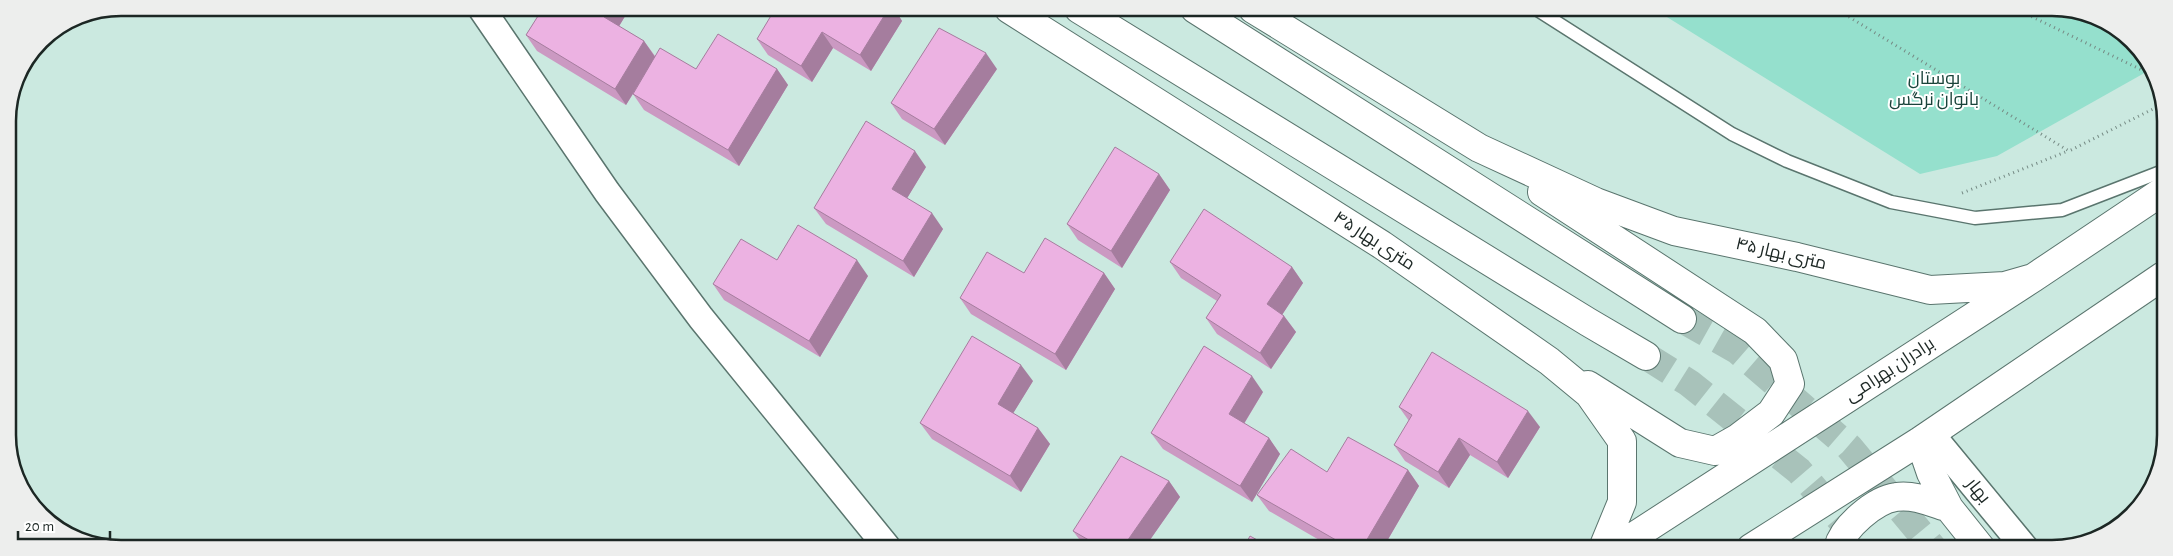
<svg xmlns="http://www.w3.org/2000/svg" width="2173" height="556" viewBox="0 0 2173 556" font-family="'Alegreya Sans',Cairo,sans-serif">
  <rect width="100%" height="100%" fill="#cbe9e0"/>
  <path fill="#95e0cd" d="M1654,9L2074,10L2132,41L2148,71L1997,156L1920,174Z"/>
  <g fill="none" stroke-linecap="round" stroke-linejoin="round">
    <path stroke="#a8c2ba" stroke-width="28" stroke-dasharray="28 14" stroke-linecap="butt" d="M1682,319L1737,350L1849,447L1933,548
      M1646,356L1689,383L1799,471L1865,548"/>
    <defs>
      <path id="service" d="M1536,9L1732,134L1787,161L1891,202L1975,218L2062,210L2163,171"/>
      <path id="minor" d="M481,8L607,192L701,318L887,547
        M1931,434L2025,548"/>
      <path id="secondary" d="M1009,9L1382,245L1549,361L1589,394L1622,441V502L1603,548
        M1079,9L1588,322L1646,356
        M1195,9L1682,319
        M1253,9L1479,148L1596,202L1674,231L1797,257L1930,290L2005,286L2033,278
        M1542,192L1755,331L1783,360L1790,384L1771,413L1738,438L1715,451L1680,443L1588,385
        M1920,441L1931,473L1949,508L1981,548
        M1616,548L2033,278L2163,191
        M1751,548L1920,441L2163,276
        M1838,548C1843,527 1875,500 1896,497C1914,494 1933,503 1949,508"/>
    </defs>
    <use href="#service" stroke="#5a756e" stroke-width="15"/>
    <use href="#minor" stroke="#5a756e" stroke-width="29"/>
    <use href="#secondary" stroke="#5a756e" stroke-width="30"/>
    <path stroke="#758a84" stroke-width="3" stroke-dasharray="1 4" stroke-linecap="butt" d="M1836,9L2069,151L2163,104
      M2018,10L2150,74
      M1962,193L2068,151"/>
    <use href="#service" stroke="#fff" stroke-width="12"/>
    <use href="#minor" stroke="#fff" stroke-width="26"/>
    <use href="#secondary" stroke="#fff" stroke-width="28"/>
  </g>
  <path fill="#cb99c2" d="M543,8H630L619,26L644,41L655,56L696,69H777L788,85L739,166L644,110L633,94L626,105L537,51L526,35Z
    M767,8H894L902,21L871,71L833,48L812,82L768,55L757,39L772,15Z
    M997,69L945,145L902,119L891,103Z
    M926,167L907,198L943,229L914,277L826,224L814,208Z
    M1159,174L1170,190L1122,268L1078,240L1067,224Z
    M777,260L868,276L820,357L724,300L713,284Z
    M1170,262L1292,267L1303,283L1282,315L1284,316L1296,332L1271,369L1217,334L1206,318L1217,301L1181,278Z
    M1024,273H1104L1115,289L1066,370L971,314L960,298Z
    M1033,381L1013,413L1038,428L1050,444L1021,492L932,439L920,423Z
    M1263,392L1244,424L1269,438L1280,454L1252,502L1163,449L1151,433Z
    M1399,407L1540,427L1508,478L1470,455L1449,488L1405,461L1394,445L1409,421Z
    M1408,470L1419,486L1383,548H1333L1269,511L1257,495L1327,472Z
    M1169,481L1180,497L1145,547H1085L1073,531Z"/>
  <path fill="#a57d9e" d="M609,8H630L615,33L604,17Z
    M889,8H894L902,21L871,71L860,55Z
    M822,32L833,48L812,82L801,66Z
    M644,41L655,57L626,105L615,89Z
    M986,53L997,69L945,145L934,129Z
    M777,69L788,85L739,166L728,150Z
    M915,151L926,167L903,205L892,189Z
    M1159,174L1170,190L1122,268L1111,251Z
    M932,213L943,229L914,277L903,261Z
    M857,260L868,276L820,357L809,341Z
    M1292,267L1303,283L1278,321L1267,304Z
    M1104,273L1115,289L1066,370L1055,354Z
    M1284,316L1296,332L1271,369L1260,353Z
    M1021,365L1033,381L1009,420L998,404Z
    M1252,376L1263,392L1240,430L1229,414Z
    M1528,411L1540,427L1508,478L1497,462Z
    M1038,428L1050,444L1021,492L1010,476Z
    M1269,438L1280,454L1252,502L1240,486Z
    M1459,438L1470,455L1449,488L1438,472Z
    M1408,470L1419,486L1383,548H1362Z
    M1169,481L1180,497L1145,547H1123Z"/>
  <path fill="#ecb2e2" stroke="#a57d9e" d="M543,8H609L604,17L644,41L615,89L526,35Z
    M775,8H889L860,55L822,32L801,66L757,39L775,9Z
    M939,28L986,53L934,129L891,103Z
    M718,34L777,69L728,150L633,94L660,48L696,69Z
    M866,121L915,151L892,189L932,213L903,261L814,208Z
    M1115,147L1159,174L1111,251L1067,224Z
    M1204,209L1292,267L1267,304L1284,316L1260,353L1206,318L1221,295L1170,262Z
    M798,225L857,260L809,341L713,284L741,239L777,260Z
    M1045,238L1104,273L1055,354L960,298L987,252L1024,273Z
    M972,336L1021,365L998,404L1038,428L1010,476L920,423Z
    M1204,346L1252,376L1229,414L1269,438L1240,486L1151,433Z
    M1432,352L1528,411L1497,462L1459,438L1438,472L1394,445L1412,415L1399,407Z
    M1348,437L1408,470L1362,548H1350L1257,495L1291,449L1327,472Z
    M1121,456L1169,481L1123,547H1101L1073,531Z
    M1250,536L1270,547H1244Z"/>
  <g text-anchor="middle" dominant-baseline="central" stroke-width="4" stroke-linejoin="round" paint-order="stroke">
    <g font-size="18" fill="#19433a" stroke="#fff">
      <text x="1934" y="79">بوستان<tspan x="1934" dy="21">بانوان نرگس</tspan></text>
    </g>
    <g font-size="18" fill="#1c2724" stroke="#fff">
      <text transform="translate(1374 241) rotate(33)">۴۵ متری بهار</text>
      <text transform="translate(1781 254) rotate(13)">۴۵ متری بهار</text>
      <text transform="translate(1890 370) rotate(-33)">برادران بهرامی</text>
      <text transform="translate(1978 491) rotate(51)">بهار</text>
    </g>
  </g>
  <path d="M0 0H2173V556H0ZM121 16H2052A105 105 0 0 1 2157 121V435A105 105 0 0 1 2052 540H121A105 105 0 0 1 16 435V121A105 105 0 0 1 121 16Z" fill="#edeeed" fill-rule="evenodd"/>
  <path fill="none" stroke="#1c2724" stroke-width="2.5" d="M121 16H2052A105 105 0 0 1 2157 121V435A105 105 0 0 1 2052 540H121A105 105 0 0 1 16 435V121A105 105 0 0 1 121 16Z"/>
  <path d="M18 531v8h92v-8" fill="none" stroke="#1c2724" stroke-width="2.5"/>
  <text x="25" y="531" font-size="15" fill="#1c2724" stroke="#ffffff" stroke-width="4" paint-order="stroke">20 m</text>
</svg>
